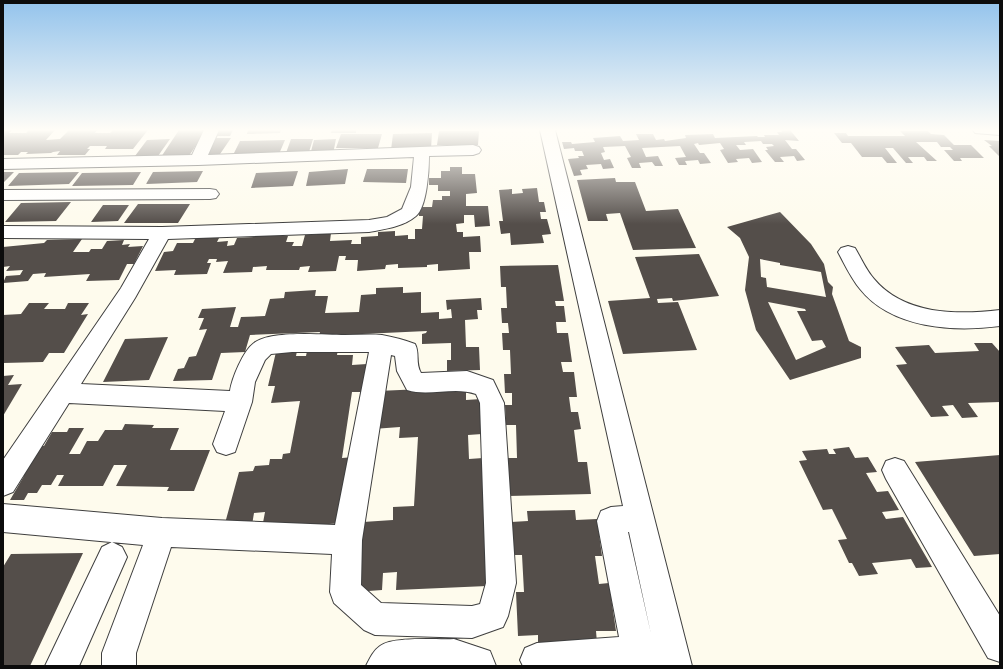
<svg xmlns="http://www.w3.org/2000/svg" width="1003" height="669" viewBox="0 0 1003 669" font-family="'Times New Roman',serif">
  <rect width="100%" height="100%" fill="#fefbed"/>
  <path fill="#544e4a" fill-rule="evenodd" d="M3,130H12L9,133H26L29,130H55L46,140L60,139L69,130H97L95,133H110L113,130H148L133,149H105L107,146H90L87,149H90L85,155H57L60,151L53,152L51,153L26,154L28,152H21L18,155H3Z
    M179,130H206L189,156L161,157Z
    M216,130H233L230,136H213Z
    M248,130H281L280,133L247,134Z
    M332,130H356V133H331Z
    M781,130H790L799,141L785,140L792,149H796L805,160L797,161L794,156L780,157L784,162H775L765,150H768L766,147L774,146L772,144H763L761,141L744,142L746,145H736L740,150L753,149L762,162L752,163L749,158L736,159L738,162L728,163L720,150L724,149L720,143L699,145L698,143L694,144L700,153H704L711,163L700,164L698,160L685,161L687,165H679L675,158L686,157L680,146L642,148L646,157L658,156L663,166H655L652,162L639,163L641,168H632L627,158L631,157L625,146L603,147L605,152L601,153L604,160L610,159L614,168L603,169L601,164L586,165L588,169L580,170L582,175L574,176L568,159L579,158L578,156H584L582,151H575L574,148L564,149L562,142H571L572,144L595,142L593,138L620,136L623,141L639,140L636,134H653L656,140L664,139L665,141L686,138L685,135L713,134L715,138L757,136L758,137H765L764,135H779L777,132H782Z
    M439,131H479L478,145H437Z
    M900,131H928L931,134L944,135L954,145H971L984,158H960L962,161H954L944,150H953L950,147H941L937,142H916L937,161H927L924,157H908L913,163H906L893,148H885L897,163H887L882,157H862L851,143H842L834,133H846L848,136H905Z
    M432,133L431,149L391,150L393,134Z
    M341,134H382L378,148H336Z
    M214,138H231L218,157H202Z
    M170,139L158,156H135L147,140Z
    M291,139H313L309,152L286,153Z
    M336,139L333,154L310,155L314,140Z
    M285,140L279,154L233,155L240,141Z
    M984,140L1000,141V157L989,146H992Z
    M450,167H462V174H475L477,193L466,194V206H488L490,226L475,227L474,215H464V223L456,224L457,232H463V237L480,236L481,252H469L470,269L438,271V264L427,265V267L398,268V264L386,265L385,269L357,271L358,260H345L346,256H339L336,271L308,272L310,266L300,267L299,270H266L267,266L253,267L252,272L223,273L228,261L216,262L217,259H209L207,263H211L207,274L174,275L176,270L155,271L164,252L173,251L177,243H193L196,237L220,236L217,242L228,241L227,246L234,245L237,238L254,237L256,232L271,231L269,236H288L286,242H294L292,246H302L305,235L331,233L330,241L352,240L351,244H361V237L378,236V232L395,231V236L408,235V239H415V229H422L423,216H419V207H432L433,200H442V196H450V191H438V185H429V178H441V171H450Z
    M348,169L345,184L306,186L309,172Z
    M367,169H408L406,183L363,182Z
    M203,171L197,182L146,184L153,172Z
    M298,171L293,186L251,188L256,173Z
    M3,172H14L3,183Z
    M79,172L69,184L8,186L19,173Z
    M141,172L133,185L72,186L82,173Z
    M615,178L616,182H635L646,211L678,209L696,248L633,250L620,213L606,214L608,221H588L577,180Z
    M537,188L539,202H544L546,212H540L541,219H547L551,234L542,235L544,243L511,245L510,233L501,234L499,221H503L499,190L512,189V194L523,193L522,189Z
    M71,202L56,221L5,222L21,203Z
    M138,204H190L178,223H124Z
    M103,205H129L118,221L91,222Z
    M780,212L811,244L824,264L828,282L833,287L832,294L849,341L861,347V358L790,380L756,330L745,290L749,257L740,238L727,227ZM760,259L780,263V265L821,272L826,297L767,287L766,278L761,277ZM768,302L805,309L806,311H797L812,341L822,340L826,347L796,360Z
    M82,239L73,252H89L91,249H102L107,241L124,240L122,245L130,244L128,247L143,246L134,264H127L119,280L86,281L90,274L44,277L46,273L33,274L28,281L3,283L6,276L20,275L23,270L6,271L10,266L3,267V247L44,243L47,240Z
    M699,254L719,296L673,301L672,298L657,299L658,303L678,302L697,350L623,354L608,301L650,298L635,257Z
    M558,265L564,301H555L556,306H564L566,322H556L557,333H568L572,362H561L563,372H574L577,397H569L571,412H578L581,429L574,430L578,462H587L591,494L509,496L507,458H517L516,425H506L505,405H512V393H505L504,374H511L510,350H503L502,333H509L508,323H502L501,308H507L506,287H501L500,266Z
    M403,287V293L421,292V313L439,312V319L452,318L451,309L447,310L446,300L481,298L482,310H477L478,319L465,320L466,347H479L480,370L447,371V360H451V343L422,344V334L426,333L427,331L319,336L320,332L250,335L245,352L221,353L212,380L173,381L178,369L184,368L189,357L196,356L207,329L199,330L204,318H198L202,309L236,307L230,327H238L241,317L265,316L270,299L284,298L285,292L316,290L315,296H328L325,313L359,312L361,295L376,294V288Z
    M29,303H49L44,309H65L68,303H89L81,315L88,314L64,353H49L43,362L3,363V315L21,314Z
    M168,337L149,380L103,382L125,339Z
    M974,343H992L1000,352V402L968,403L978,417L962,418L953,405L942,406L949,416L931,417L896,365L907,364L895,347L929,345L935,353L979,351Z
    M338,349L337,355H353L352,365L367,364L364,392H352L342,458L354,457L346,523L262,528L265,512L254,513L252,525L224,527L239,472L253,471L255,466L269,465L270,459H282L283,454L290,453L300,401L271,403L275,386H268L276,352L297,351L296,356H306L307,351Z
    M14,375L8,385L22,384L3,416V376Z
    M444,388V391H466V400L481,399L482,434L468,435L469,459L483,458L487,586L396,590L397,572L383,573L382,590L355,592L363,522L393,520V507L414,506L418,437L399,438L400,427L373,429L378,391Z
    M125,424L154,425L152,428H179L170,450H210L194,491H167L169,487L116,486L127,465H114L103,486H58L64,475H57L51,485H42L37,493H28L24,500H10L24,476H18L37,446H44L52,432H67L69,428H84L69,454H80L87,441H98L105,430H122Z
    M849,447L855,458L868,457L877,472L866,473L877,492L888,491L899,510L882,512L886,519L903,517L932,567L916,568L911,559L872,563L878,574L859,576L852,563H849L838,540L847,539L832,509L823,510L799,461L807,460L802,451L827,449L829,454H836L833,449Z
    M1000,455V554L974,556L915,462Z
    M575,510L576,520L597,519L602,556H595L599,584L609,583L616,631H596L597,643L538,644V635L518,636L516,592H524L522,555H512L511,522L528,521L527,511Z
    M83,553L30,666H3V567L11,554Z"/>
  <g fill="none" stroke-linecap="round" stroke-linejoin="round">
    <defs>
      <path id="minor" d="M204,130H219L208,155L473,145L479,147L481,150L479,153L473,155L429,156C429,170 427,207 416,216C403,227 385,229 369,232L168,239L135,298L81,384L230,391C232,378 243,351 254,343C271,330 323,335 345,335C357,335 370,334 382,335C393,337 405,340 415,344C420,353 415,363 421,373L467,371L493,380L504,403L516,583L508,616L503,627L472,638L375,635L364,630L334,603L330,592L332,554L171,547L136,653V666H102V653L143,545L3,532V504L162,518L335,525L369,352H292L271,354L265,360L255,382L252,402L235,452L226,455L217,452L213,444L225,411L69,403L13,492L3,496V460L121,288L149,239L3,238V226L162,227L369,220L387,217L402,209L411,187L414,157L198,165L3,169V159L192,155ZM391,355L395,356L397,371L407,390C429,397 454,386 476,394L480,403L486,583L480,604L472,606L381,603L361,585L362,540Z
        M540,130H555L692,666H523L520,660L525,648L537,643L619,637L597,521L601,511L611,507L623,506ZM628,532H629L651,634Z
        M973,130H1000V135L975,133Z
        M210,189L216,190L219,194L216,198L210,199L3,200V190Z
        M848,246L855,248C861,258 866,270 874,279C904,315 957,315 1000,310V326C954,332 892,329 860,289C851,278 845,265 838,252L841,248Z
        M895,458L904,461L1000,616V662L988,658L886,479L882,470L886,461Z
        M112,542L122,547L127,557L79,666H45L102,547Z
        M454,639L490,651L496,666H366C370,658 373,651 380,646C393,636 437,640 454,639Z"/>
    </defs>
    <use href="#minor" stroke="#3f3f3f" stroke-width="2"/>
    <use href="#minor" fill="#fff" fill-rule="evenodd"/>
  </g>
  <linearGradient id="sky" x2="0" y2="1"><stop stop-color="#93c3ec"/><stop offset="0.58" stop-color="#fffdf7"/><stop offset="1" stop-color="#fffdf7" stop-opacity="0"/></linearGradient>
  <rect width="1003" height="224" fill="url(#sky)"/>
  <rect width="1003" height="669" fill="none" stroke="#0c0c0c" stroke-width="8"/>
</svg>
